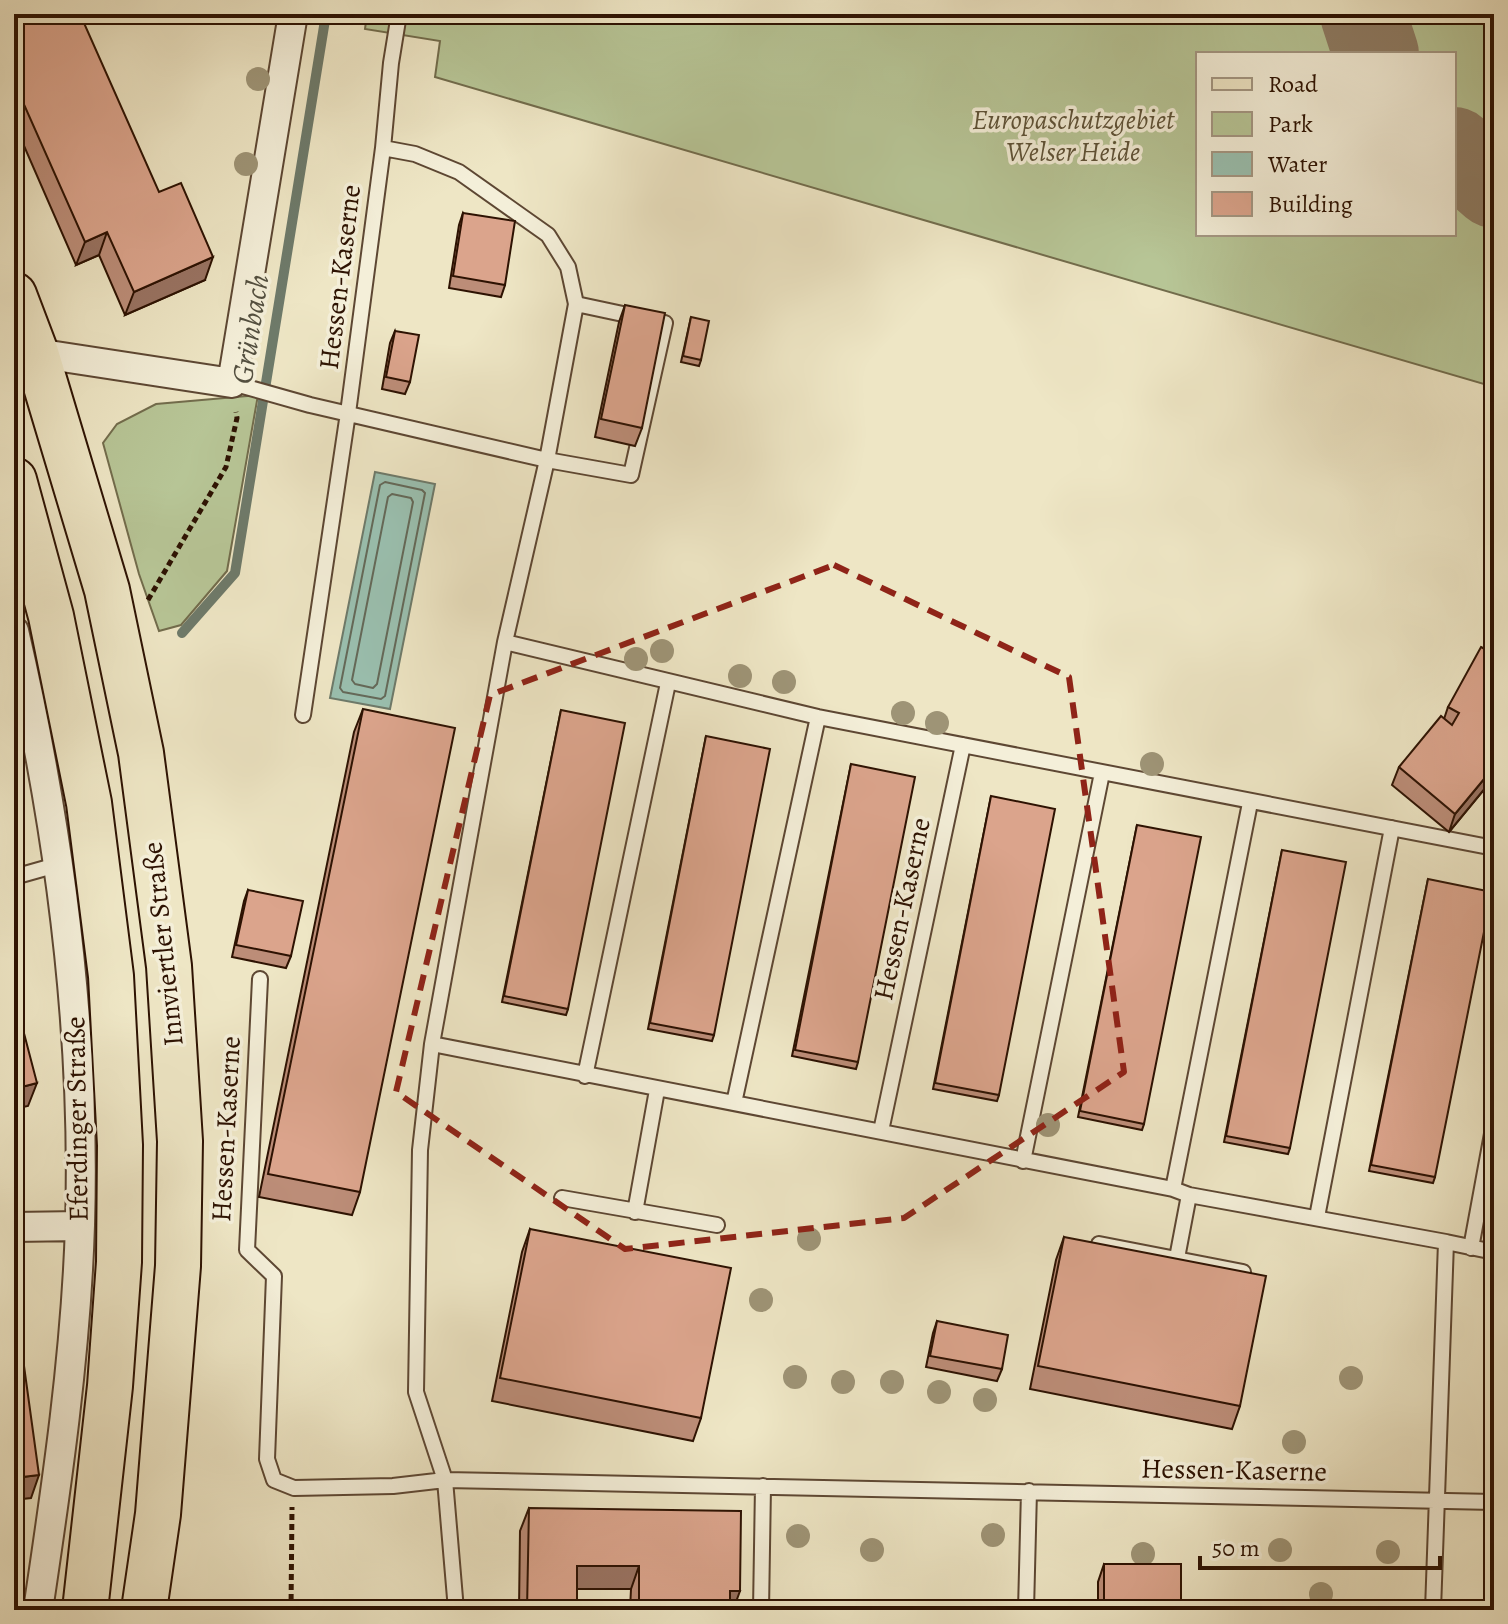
<svg xmlns="http://www.w3.org/2000/svg" width="1508" height="1624" viewBox="0 0 1508 1624" font-family="Alegreya,serif">
  <rect width="100%" height="100%" fill="#eee6c5"/>
  <filter id="stains"><feTurbulence type="fractalNoise" baseFrequency=".0025" numOctaves="4"/><feColorMatrix values="0 0 0 0 .2 0 0 0 0 .09 0 0 0 0 .02 0 0 0 .5 -.17"/></filter>
  <radialGradient id="worn" r=".72"><stop offset=".6" stop-color="#630" stop-opacity="0"/><stop offset="1" stop-color="#630" stop-opacity=".3"/></radialGradient>
  <path fill="#b7c596" stroke="#726c4c" stroke-width="2" fill-rule="evenodd" d="M367,14H1494V387L435,77L440,41L365,29ZM1198,54H1454V234H1198Z
    M258,395L227,571L181,625L159,631L139,574L103,443L117,424L156,404Z"/>
  <path fill="#9ac0b0" stroke="#6e7a6a" stroke-width="2" d="M375,472L435,484L390,709L330,698Z"/>
  <g fill="none" stroke-linecap="round" stroke-linejoin="round">
    <path stroke="#646959" stroke-width="2" d="M385,482L422,490L425,493L385,696L381,699L343,692L340,688L380,485Z
      M392,494L411,498L413,502L377,684L373,688L355,684L352,680L388,497Z"/>
    <path stroke="#6e7a6a" stroke-width="10" d="M182,633L235,573L326,14"/>
    <path stroke="#8e7c64" stroke-width="86" d="M1363,14L1376,54
      M1454,150L1494,185"/>
    <defs>
      <path id="lane" d="M399,14L391,63L383,148L415,154L459,172L548,235L568,267L576,304L547,460L631,475L665,323L576,304
        M232,383L310,405L547,460L505,642L432,1044L420,1150L416,1392L445,1480L456,1610
        M505,642L818,717L1494,848
        M303,715L348,413L383,148
        M14,877L60,864
        M260,979L247,1250L274,1276L267,1459L274,1480L294,1488L393,1486L445,1480L1494,1502
        M432,1044L1173,1189L1189,1195L1446,1242L1433,1610
        M585,1076L668,683
        M734,1103L818,717
        M881,1131L963,745
        M1023,1161L1102,773
        M1173,1189L1250,803
        M562,1198L717,1225
        M635,1212L657,1090
        M1317,1217L1392,828
        M1446,1242L1494,1252
        M1099,1244L1243,1272
        M1471,1248L1494,1123
        M1177,1258L1189,1195
        M761,1610L763,1486
        M1026,1610L1029,1491"/>
      <path id="street" d="M14,360L36,353L232,383L293,14
        M14,631C59,826 86,1025 80,1225C76,1354 57,1483 38,1610
        M14,1227L80,1226"/>
      <path id="primary" d="M14,295L36,353L107,590L141,753L169,966L180,1141L178,1266L158,1514L144,1610
        M14,480L51,616L89,803L111,976L120,1145L119,1262L110,1386L85,1610"/>
    </defs>
    <use href="#lane" stroke="#5d4733" stroke-width="18"/>
    <use href="#street" stroke="#5d4733" stroke-width="32"/>
    <use href="#primary" stroke="#2d1202" stroke-width="48"/>
    <path stroke="#2d1202" stroke-width="5" stroke-dasharray="6 4" stroke-linecap="butt" d="M148,600L226,467L237,418L236,412
      M291,1610L292,1507"/>
    <use href="#lane" stroke="#f4efd9" stroke-width="14"/>
    <use href="#street" stroke="#f4efd9" stroke-width="28"/>
    <use href="#primary" stroke="#eee6c5" stroke-width="44"/>
  </g>
  <g fill="#9e9476">
    <circle cx="258" cy="79" r="12"/>
    <circle cx="246" cy="164" r="12"/>
    <circle cx="662" cy="651" r="12"/>
    <circle cx="636" cy="659" r="12"/>
    <circle cx="740" cy="676" r="12"/>
    <circle cx="784" cy="682" r="12"/>
    <circle cx="903" cy="713" r="12"/>
    <circle cx="937" cy="723" r="12"/>
    <circle cx="1152" cy="764" r="12"/>
    <circle cx="1048" cy="1125" r="12"/>
    <circle cx="809" cy="1239" r="12"/>
    <circle cx="761" cy="1300" r="12"/>
    <circle cx="795" cy="1377" r="12"/>
    <circle cx="1351" cy="1378" r="12"/>
    <circle cx="843" cy="1382" r="12"/>
    <circle cx="892" cy="1382" r="12"/>
    <circle cx="939" cy="1392" r="12"/>
    <circle cx="985" cy="1400" r="12"/>
    <circle cx="1294" cy="1442" r="12"/>
    <circle cx="993" cy="1535" r="12"/>
    <circle cx="798" cy="1536" r="12"/>
    <circle cx="872" cy="1550" r="12"/>
    <circle cx="1280" cy="1550" r="12"/>
    <circle cx="1388" cy="1552" r="12"/>
    <circle cx="1143" cy="1554" r="12"/>
    <circle cx="1321" cy="1594" r="12"/>
  </g>
  <path fill="#bc8d78" stroke="#2d1202" stroke-width="2" d="M14,14L159,192L205,280L125,315L99,255L76,265L14,123Z
    M463,213L505,285L501,297L449,288L459,225Z
    M625,305L642,428L635,446L595,437L619,322Z
    M691,317L701,360L699,366L681,362Z
    M395,331L410,382L405,394L382,389L390,343Z
    M1494,654V756L1492,759L1491,781L1449,832L1392,785L1399,767L1444,719L1448,707Z
    M363,709L360,1192L352,1215L259,1197L354,732Z
    M561,710L568,1009L566,1015L502,1002Z
    M706,736L714,1035L712,1041L648,1029Z
    M851,764L858,1062L856,1069L792,1056Z
    M991,796L999,1095L997,1101L933,1089Z
    M1137,825L1144,1124L1142,1130L1078,1117Z
    M1282,850L1290,1148L1288,1154L1224,1142Z
    M1428,879L1435,1177L1433,1183L1369,1171Z
    M248,890L291,956L286,968L232,957L244,901Z
    M530,1229L701,1418L693,1441L492,1401L522,1252Z
    M1064,1237L1240,1406L1232,1429L1030,1389L1056,1260Z
    M937,1321L1002,1369L997,1381L926,1367L933,1333Z
    M529,1508L733,1610H630L631,1589H577V1610H519L520,1531Z
    M1104,1564L1181,1610H1098V1582Z"/>
  <path fill="#997362" stroke="#2d1202" stroke-width="2" d="M107,232L99,255L76,265L85,242Z
    M213,257L205,280L125,315L134,292Z
    M1494,747V756L1481,773L1488,755Z
    M1494,767V773L1491,781L1449,832L1455,814Z
    M37,1083L28,1106L14,1109V1089Z
    M39,1475L31,1498L14,1500V1478Z
    M577,1566H639L631,1589H569Z
    M730,1591H740L733,1610H723Z"/>
  <path fill="#dba48c" stroke="#2d1202" stroke-width="2" d="M14,14H80L159,192L181,183L213,257L134,292L107,232L85,242L14,82Z
    M463,213L515,221L505,285L453,276Z
    M625,305L665,313L642,428L601,419Z
    M691,317L709,321L701,360L683,356Z
    M395,331L419,335L410,382L386,377Z
    M1481,647L1494,654V747L1488,755L1494,760V767L1455,814L1399,767L1441,716L1452,725L1459,713L1448,707Z
    M363,709L455,728L360,1192L268,1174Z
    M561,710L625,723L568,1009L504,996Z
    M706,736L770,749L714,1035L650,1023Z
    M851,764L915,777L858,1062L795,1050Z
    M991,796L1055,809L999,1095L935,1083Z
    M1137,825L1201,837L1144,1124L1080,1111Z
    M1282,850L1346,862L1290,1148L1226,1136Z
    M1428,879L1492,892L1435,1177L1371,1165Z
    M248,890L303,901L291,956L236,945Z
    M14,995L37,1083L14,1089Z
    M530,1229L731,1268L701,1418L500,1378Z
    M1064,1237L1266,1276L1240,1406L1038,1366Z
    M937,1321L1008,1335L1002,1369L930,1356Z
    M20,1337L39,1475L14,1478V1338Z
    M529,1508L741,1511L740,1591H730V1610H639V1566H577V1610H527Z
    M1104,1564H1181V1610H1104Z"/>
  <path fill="none" stroke="#8f2418" stroke-width="6" stroke-dasharray="16 10" stroke-linejoin="round" d="M834,565L1069,677L1124,1072L904,1218L625,1249L396,1092L490,695Z"/>
  <g text-anchor="middle" dominant-baseline="central" stroke-width="7" stroke-linejoin="round" paint-order="stroke">
    <g font-size="28" font-style="italic" fill="#5d5136" stroke="#f4efd9">
      <text x="1073" y="120">Europaschutzgebiet<tspan x="1073" dy="32">Welser Heide</tspan></text>
    </g>
    <g font-size="28" fill="#2d1202" stroke="#f4efd9">
      <text transform="translate(340 277) rotate(-83)">Hessen-Kaserne</text>
      <text transform="translate(902 909) rotate(-78)">Hessen-Kaserne</text>
      <text transform="translate(163 944) rotate(-96)">Innviertler Straße</text>
      <text transform="translate(77 1119) rotate(-91)">Eferdinger Straße</text>
      <text transform="translate(226 1129) rotate(-87)">Hessen-Kaserne</text>
      <text transform="translate(1234 1470) rotate(1)">Hessen-Kaserne</text>
    </g>
    <g font-size="30" font-style="italic" fill="#534f3f" stroke="#f4efd9">
      <text transform="translate(250 329) rotate(-81)">Grünbach</text>
    </g>
  </g>
  <rect width="1508" height="1624" fill="none" stroke="#eee6c5" stroke-width="48"/>
  <rect x="16" y="16" width="1476" height="1592" fill="none" stroke="#2d1202" stroke-width="4"/>
  <rect x="24" y="24" width="1460" height="1576" fill="none" stroke="#2d1202" stroke-width="2"/>
  <rect x="1196" y="52" width="260" height="184" fill="#f4efd9" stroke="#a49783" stroke-width="2"/>
  <rect x="1212" y="78" width="40" height="12" fill="#eee6c5" stroke="#a49783" stroke-width="2"/>
  <text x="1268" y="92" font-size="24" fill="#2d1202">Road</text>
  <rect x="1212" y="112" width="40" height="24" fill="#b7c596" stroke="#a49783" stroke-width="2"/>
  <text x="1268" y="132" font-size="24" fill="#2d1202">Park</text>
  <rect x="1212" y="152" width="40" height="24" fill="#9ac0b0" stroke="#a49783" stroke-width="2"/>
  <text x="1268" y="172" font-size="24" fill="#2d1202">Water</text>
  <rect x="1212" y="192" width="40" height="24" fill="#dba48c" stroke="#a49783" stroke-width="2"/>
  <text x="1268" y="212" font-size="24" fill="#2d1202">Building</text>
  <path d="M1200 1556v12h240v-12" fill="none" stroke="#2d1202" stroke-width="4"/>
  <text x="1212" y="1556" font-size="24" fill="#2d1202" stroke="#f4efd9" stroke-width="6" paint-order="stroke">50 m</text>
  <rect width="100%" height="100%" filter="url(#stains)"/>
  <rect width="100%" height="100%" fill="url(#worn)"/>
</svg>
